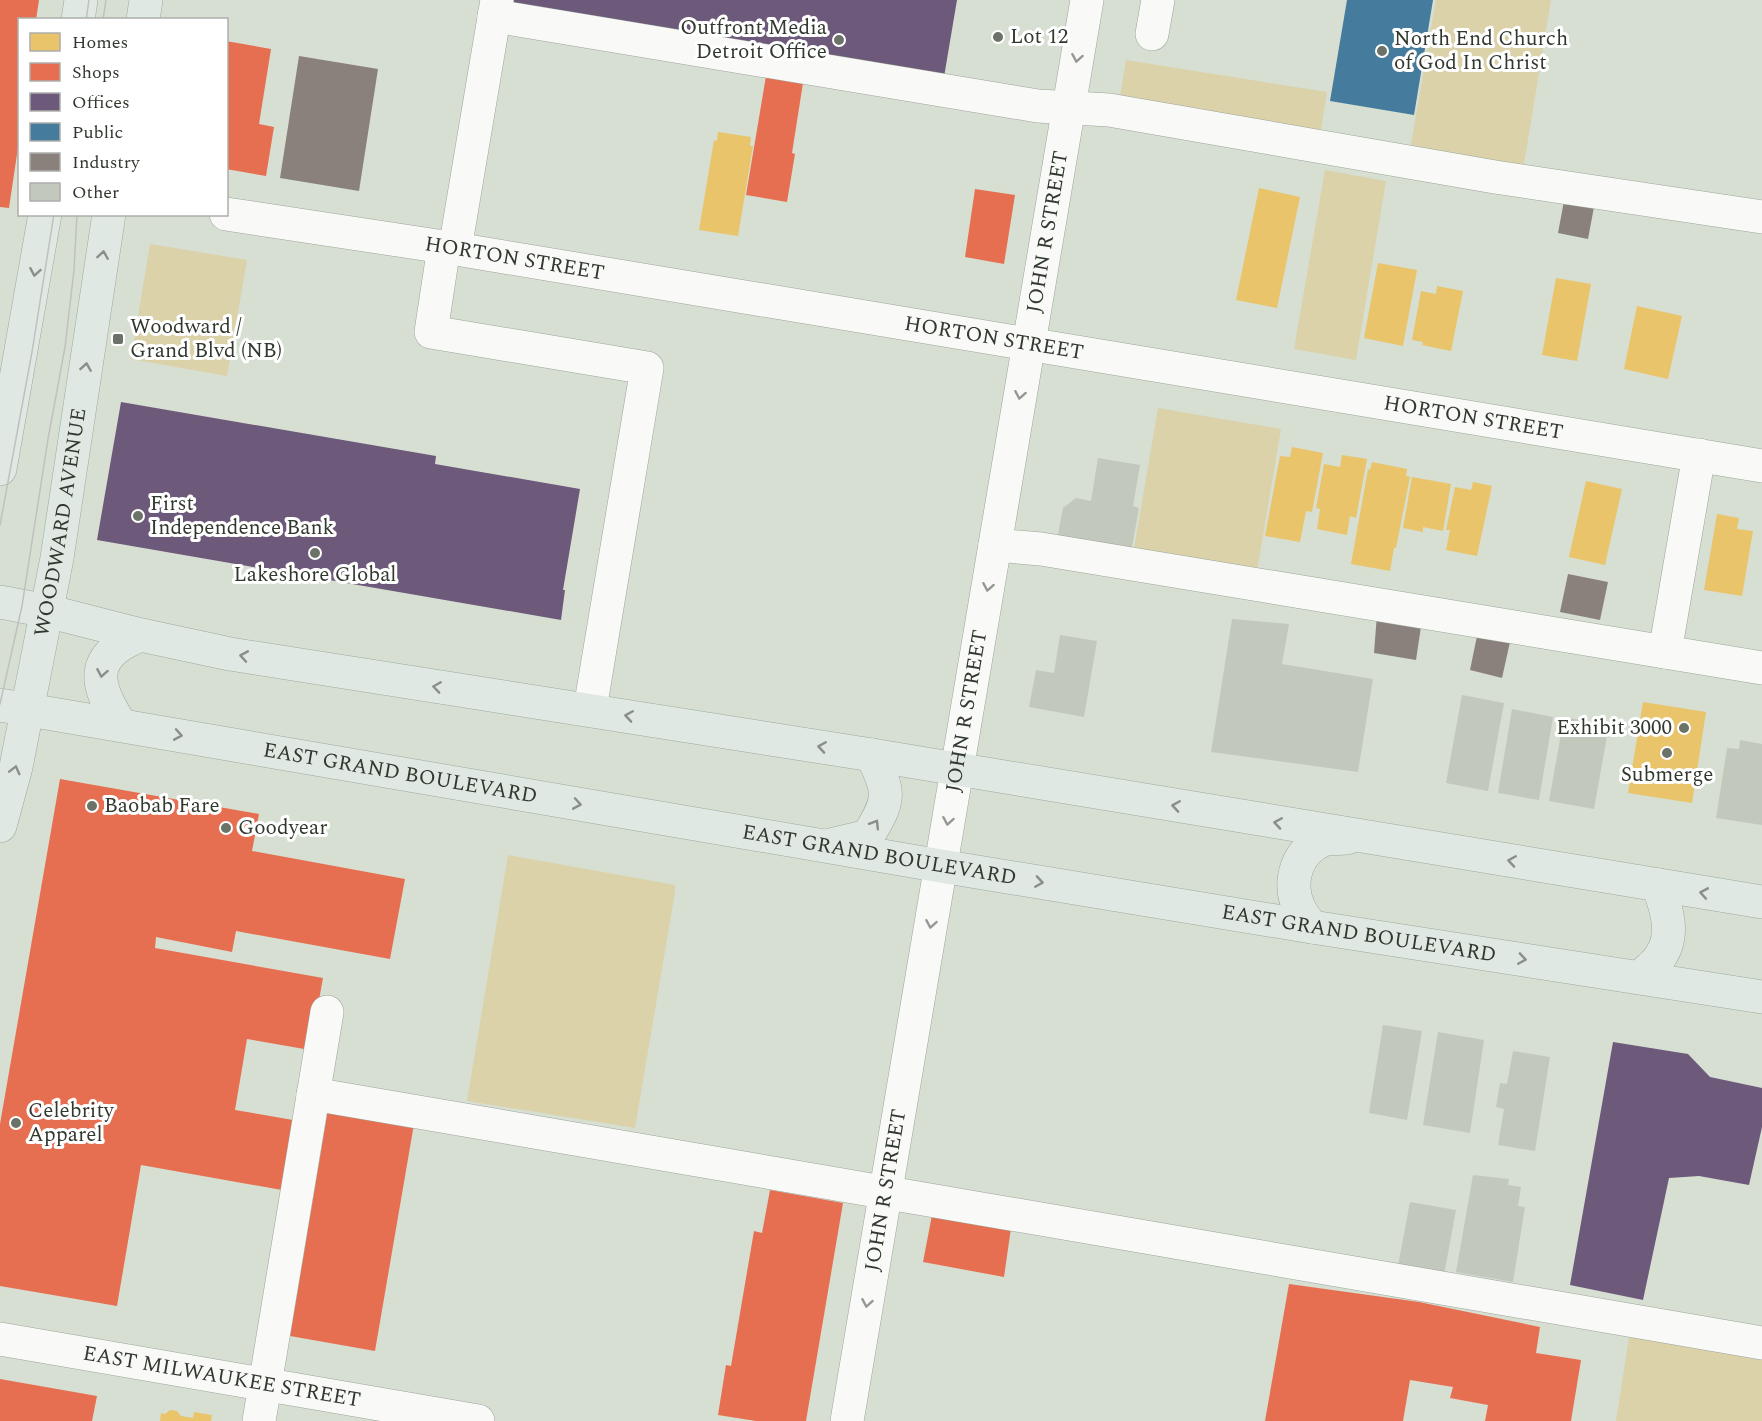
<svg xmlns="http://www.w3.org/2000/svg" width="1762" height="1421" viewBox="0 0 1762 1421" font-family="Spectral,serif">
  <rect width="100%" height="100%" fill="#d6dfd2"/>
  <path fill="#dbd2aa" d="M1436,0H1551L1523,170L1410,150Z
    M1126,60L1327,92L1320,135L1119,102Z
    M1325,170L1386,181L1356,360L1294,349Z
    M150,244L247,260L227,376L131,359Z
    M1158,408L1281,429L1256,577L1133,555Z
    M508,855L675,885V892L635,1128L467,1101Z
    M1630,1331L1762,1354V1421H1616Z"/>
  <path fill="#e9c46a" d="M718,132L751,137L750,146H753L738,236L699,230L714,140L717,141Z
    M1259,188L1300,197L1277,308L1236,300Z
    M1378,263L1417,270L1403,346L1364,338Z
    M1556,278L1591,284L1577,361L1542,355Z
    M1437,286L1463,291L1451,351L1422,345L1423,342L1412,340L1421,291L1436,294Z
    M1637,306L1682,316L1668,379L1624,369Z
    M1292,447L1323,453L1312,512L1306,511L1300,542L1265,536L1280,456L1290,457Z
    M1342,455L1367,459L1356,518L1350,516L1347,535L1317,529L1320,509L1316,508L1324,464L1340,467Z
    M1372,462L1407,469L1406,476L1410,477L1396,548H1394L1390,571L1351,564L1368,469L1370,470Z
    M1412,477L1451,484L1443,531L1423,527V532L1403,528Z
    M1586,481L1622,489L1605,565L1569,557Z
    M1473,482L1492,486L1477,556L1446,550L1450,530H1446L1455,487L1471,490Z
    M1717,514L1739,518L1737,529L1753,531L1742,596L1704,590Z
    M1643,702L1706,712L1692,803L1628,793Z
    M170,1410L177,1411L181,1416L193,1418L194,1412L212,1415L211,1421H160L161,1413L165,1414Z"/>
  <path fill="#e76f51" d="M0,0H39L36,20H20V134L9,208L0,207Z
    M226,41L271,49L259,124L274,127L266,176L226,169Z
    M766,76L803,83L792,153L795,154L787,202L746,195Z
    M975,189L1015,195L1004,264L965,257Z
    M60,779L259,814L252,851L405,879L390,959L236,931L232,952L156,937L155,948L323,978L310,1050L247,1039L235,1110L293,1120L282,1190L141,1165L117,1306L0,1286V1124Z
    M328,1109L414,1124L375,1351L290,1336Z
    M770,1190L843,1203L806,1421H756L718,1415L726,1365L731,1366L754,1231L762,1233Z
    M932,1215L1011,1228L1004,1277L923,1262Z
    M1289,1284L1419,1302L1540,1327L1536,1353L1581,1360L1571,1421H1485L1488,1405L1450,1398L1453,1387L1410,1380L1403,1421H1265Z
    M0,1379L97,1396L92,1421H0Z"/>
  <path fill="#6d597a" d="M513,0H957L944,77L512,4Z
    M121,402L436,456L435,464L580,489L563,590H565L561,620L97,540Z
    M1613,1042L1688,1054L1710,1077L1762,1088V1127L1749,1185L1699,1176L1669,1178L1643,1300L1570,1285Z"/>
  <path fill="#457b9d" d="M1347,0H1433L1414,115L1330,101Z"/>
  <path fill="#8a817c" d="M299,56L378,69L359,191L280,178Z
    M1564,201L1594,207L1588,239L1558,233Z
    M1568,574L1608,582L1600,620L1560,612Z
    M1377,614L1422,620L1416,660L1374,653Z
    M1477,636L1510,642L1502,678L1470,670Z"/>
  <path fill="#c3c8bc" d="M1098,458L1140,465L1133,506L1139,508L1131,552L1057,539L1063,508L1076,498L1091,501Z
    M1232,619L1289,624L1282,664L1373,679L1358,772L1211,752Z
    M1060,635L1097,641L1084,717L1029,707L1036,670L1054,673Z
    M1462,695L1504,703L1488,791L1446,783Z
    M1512,709L1553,717L1539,800L1498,793Z
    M1564,717L1609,725L1594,809L1549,801Z
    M1740,740L1762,744V825L1716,818L1727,748L1739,749Z
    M1383,1025L1422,1031L1407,1120L1369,1113Z
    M1438,1032L1484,1040L1470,1133L1423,1125Z
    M1513,1051L1550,1057L1535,1151L1498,1145L1504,1109L1496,1107L1500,1083L1507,1084Z
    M1473,1175L1509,1179L1508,1185L1521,1187L1518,1206L1525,1207L1513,1282L1456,1272Z
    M1410,1202L1456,1210L1444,1275L1398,1266Z"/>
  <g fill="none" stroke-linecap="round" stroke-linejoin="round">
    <defs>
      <g id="minor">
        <path d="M494,16L1038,106L1109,110L1495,177L1762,217"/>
        <path d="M1152,34L1158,0"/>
        <path id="s1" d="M226,214L444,247L1762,466"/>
        <path d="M444,247L431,332L647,368L590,709"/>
        <path d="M455,249L497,0"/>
        <path d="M995,545L1041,549L1762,668"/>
        <path d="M1665,652L1699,455"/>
        <path d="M313,1094L1762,1343"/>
        <path id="s2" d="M0,1339L478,1421"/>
        <path d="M259,1421L327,1012"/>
        <path id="s3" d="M847,1421L1087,0"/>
      </g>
      <g id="major">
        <path d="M78,20L81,0"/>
        <path d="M143,20L146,0"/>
        <path d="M0,469L45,214"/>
        <path d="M0,602L47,611L141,635L230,654L872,755L1762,902"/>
        <path id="s4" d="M0,705L941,866L1312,927L1762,997"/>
        <path d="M121,725C94,684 88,656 141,635"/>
        <path id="s5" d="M0,826L16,767L57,558L109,214"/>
        <path d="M830,845L868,836C891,798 890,794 872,755"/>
        <path d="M1312,927C1307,921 1302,914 1299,908C1287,881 1297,851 1323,840C1330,838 1339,839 1347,838"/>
        <path d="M1640,977C1646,971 1655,965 1660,957C1676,935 1666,907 1658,885"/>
      </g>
    </defs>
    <use href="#minor" stroke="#9ca499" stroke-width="34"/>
    <use href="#major" stroke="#9aaa9d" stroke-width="34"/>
    <use href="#minor" stroke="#f9faf8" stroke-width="33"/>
    <use href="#major" stroke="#dfe8e2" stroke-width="33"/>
    <path stroke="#bfc1be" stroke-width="1.5" d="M86,20L89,0
      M103,20L106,0
      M0,525L32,352L54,214
      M0,704L22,606L48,439L65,347L74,270L77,214"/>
  </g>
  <defs><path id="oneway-chevron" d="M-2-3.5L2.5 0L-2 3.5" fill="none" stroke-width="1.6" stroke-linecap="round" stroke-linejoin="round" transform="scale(1.5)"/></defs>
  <g stroke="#959993">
    <use href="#oneway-chevron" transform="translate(1077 58) rotate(100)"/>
    <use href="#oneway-chevron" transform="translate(1020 395) rotate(100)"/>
    <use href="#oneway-chevron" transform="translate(988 587) rotate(100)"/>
    <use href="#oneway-chevron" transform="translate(948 821) rotate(100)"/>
    <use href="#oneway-chevron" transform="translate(931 924) rotate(100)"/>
    <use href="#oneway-chevron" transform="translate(867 1303) rotate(100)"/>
  </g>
  <g stroke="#889088">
    <use href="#oneway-chevron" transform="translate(103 255) rotate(-81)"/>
    <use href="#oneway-chevron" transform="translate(35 272) rotate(100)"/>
    <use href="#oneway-chevron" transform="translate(86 367) rotate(-81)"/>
    <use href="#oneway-chevron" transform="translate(244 656) rotate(-170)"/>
    <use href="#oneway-chevron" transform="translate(102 673) rotate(100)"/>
    <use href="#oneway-chevron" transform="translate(437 687) rotate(-172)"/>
    <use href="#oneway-chevron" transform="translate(629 716) rotate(-171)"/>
    <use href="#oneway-chevron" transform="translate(178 735) rotate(10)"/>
    <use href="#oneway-chevron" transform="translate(822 747) rotate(-171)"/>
    <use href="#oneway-chevron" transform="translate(15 770) rotate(-76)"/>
    <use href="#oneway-chevron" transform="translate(577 804) rotate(10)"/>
    <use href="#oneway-chevron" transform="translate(1176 806) rotate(-171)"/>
    <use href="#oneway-chevron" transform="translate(1278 823) rotate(-171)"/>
    <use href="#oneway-chevron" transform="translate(875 824) rotate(-58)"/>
    <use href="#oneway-chevron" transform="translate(1512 861) rotate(-171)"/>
    <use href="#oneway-chevron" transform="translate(1039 882) rotate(9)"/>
    <use href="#oneway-chevron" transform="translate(1704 893) rotate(-170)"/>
    <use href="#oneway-chevron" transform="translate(1522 959) rotate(9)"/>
  </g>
  <g fill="#6b7267" stroke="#fff" stroke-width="2">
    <circle cx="998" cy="37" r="6"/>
    <circle cx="839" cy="40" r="6"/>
    <circle cx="1382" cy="51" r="6"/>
    <rect x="112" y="333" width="12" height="12" rx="3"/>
    <circle cx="138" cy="516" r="6"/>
    <circle cx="315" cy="553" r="6"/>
    <circle cx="1684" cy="728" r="6"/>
    <circle cx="1667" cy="753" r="6"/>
    <circle cx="92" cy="806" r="6"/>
    <circle cx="226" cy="828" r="6"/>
    <circle cx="16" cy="1123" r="6"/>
  </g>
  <g text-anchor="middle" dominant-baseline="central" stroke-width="6" stroke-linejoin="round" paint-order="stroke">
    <g font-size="21" fill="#31382e" stroke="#fff" text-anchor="start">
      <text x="827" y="28" text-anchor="end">Outfront Media<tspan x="827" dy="24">Detroit Office</tspan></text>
      <text x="1010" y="37">Lot 12</text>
      <text x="1394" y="39">North End Church<tspan x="1394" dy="24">of God In Christ</tspan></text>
      <text x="130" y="327">Woodward /<tspan x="130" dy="24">Grand Blvd (NB)</tspan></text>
      <text x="150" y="504">First<tspan x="150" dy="24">Independence Bank</tspan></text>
      <text x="315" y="575" text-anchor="middle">Lakeshore Global</text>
      <text x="1672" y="728" text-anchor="end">Exhibit 3000</text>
      <text x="1667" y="775" text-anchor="middle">Submerge</text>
      <text x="104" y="806">Baobab Fare</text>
      <text x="238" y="828">Goodyear</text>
      <text x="28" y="1111">Celebrity<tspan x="28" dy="24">Apparel</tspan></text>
    </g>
    <g font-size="21" fill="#31382e" stroke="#fff">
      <text stroke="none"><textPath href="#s3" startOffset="1206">JOHN R STREET</textPath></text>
      <text stroke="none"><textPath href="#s1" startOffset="292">HORTON STREET</textPath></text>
      <text stroke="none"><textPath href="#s1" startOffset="778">HORTON STREET</textPath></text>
      <text stroke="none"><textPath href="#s1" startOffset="1264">HORTON STREET</textPath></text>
      <text stroke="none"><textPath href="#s5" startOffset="310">WOODWARD AVENUE</textPath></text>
      <text stroke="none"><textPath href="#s3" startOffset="720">JOHN R STREET</textPath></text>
      <text stroke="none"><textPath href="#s4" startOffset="406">EAST GRAND BOULEVARD</textPath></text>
      <text stroke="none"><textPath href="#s4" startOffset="892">EAST GRAND BOULEVARD</textPath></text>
      <text stroke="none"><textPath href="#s4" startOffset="1378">EAST GRAND BOULEVARD</textPath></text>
      <text stroke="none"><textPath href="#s3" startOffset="234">JOHN R STREET</textPath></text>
      <text stroke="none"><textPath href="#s2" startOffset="225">EAST MILWAUKEE STREET</textPath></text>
    </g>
  </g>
  <rect x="18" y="18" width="210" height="198" fill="#ffffff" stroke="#adafab" stroke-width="1.5"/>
  <rect x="30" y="33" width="30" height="18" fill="#e9c46a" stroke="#adafab" stroke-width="1.5"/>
  <text x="72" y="48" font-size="18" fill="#31382e">Homes</text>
  <rect x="30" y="63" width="30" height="18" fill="#e76f51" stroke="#adafab" stroke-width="1.5"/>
  <text x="72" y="78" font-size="18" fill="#31382e">Shops</text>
  <rect x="30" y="93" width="30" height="18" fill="#6d597a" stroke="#adafab" stroke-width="1.5"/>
  <text x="72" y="108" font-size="18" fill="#31382e">Offices</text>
  <rect x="30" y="123" width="30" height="18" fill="#457b9d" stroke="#adafab" stroke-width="1.5"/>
  <text x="72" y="138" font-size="18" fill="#31382e">Public</text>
  <rect x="30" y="153" width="30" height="18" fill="#8a817c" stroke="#adafab" stroke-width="1.5"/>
  <text x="72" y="168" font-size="18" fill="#31382e">Industry</text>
  <rect x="30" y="183" width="30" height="18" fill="#c3c8bc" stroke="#adafab" stroke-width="1.5"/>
  <text x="72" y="198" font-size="18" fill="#31382e">Other</text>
</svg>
